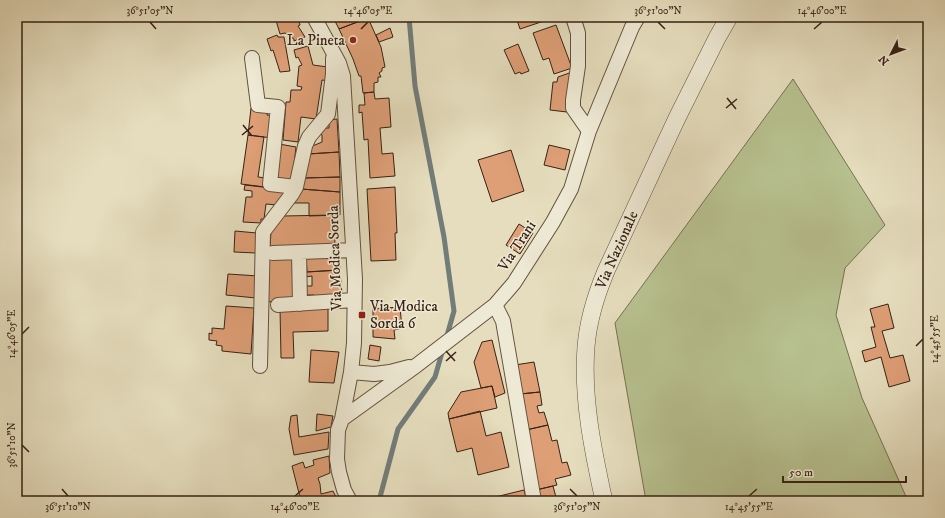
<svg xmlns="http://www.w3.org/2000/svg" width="945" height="518" viewBox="0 0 945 518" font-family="'IM FELL DW Pica',serif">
  <rect width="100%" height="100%" fill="#e5ddbd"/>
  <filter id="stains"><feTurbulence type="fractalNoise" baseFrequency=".005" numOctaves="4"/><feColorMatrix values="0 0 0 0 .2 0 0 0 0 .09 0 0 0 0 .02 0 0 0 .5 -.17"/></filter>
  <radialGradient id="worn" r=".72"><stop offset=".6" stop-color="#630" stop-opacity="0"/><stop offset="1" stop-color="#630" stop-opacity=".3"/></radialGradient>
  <path fill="#b7c08f" stroke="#777152" d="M793,79L885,225L845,268L836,315L862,398L908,501H646L615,323Z"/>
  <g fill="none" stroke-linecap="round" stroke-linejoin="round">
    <path stroke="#727d79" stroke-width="5" d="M409,17L415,86L444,237L454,311L446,339
      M379,501L398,429L435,377L443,349"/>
  </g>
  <path fill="#de9e76" stroke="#372215" d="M275,17H298L300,25L298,26L305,37L294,41V39L285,33L280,34Z
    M331,17H368V18L339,29L334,19L332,20Z
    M516,17H549L550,19L520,29Z
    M368,18L381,47L385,67L382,68V71L379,73L381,77H378V82L374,83V92L363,93L361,76H359L353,59L339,29Z
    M556,25L572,68L554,74L549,58L543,60L533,33Z
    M390,28L393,37L379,42L376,35Z
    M277,35L278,37H284L290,71L280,72L273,50L271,51L267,39Z
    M518,44L529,71L521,74L520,72L515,74L504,50Z
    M308,46L313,65L328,67L329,81L322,80L316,119L301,117L298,142L283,140L286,102H290L291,90H301L302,87L297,86L299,66L302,65L298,57L296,58L294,50Z
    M572,72L567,112L550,110L553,82H557L558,77Z
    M374,92L375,99L389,98L391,127L380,128L382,154L393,153L395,176L370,178L368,139L364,140L362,112L359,113V105H365L364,93Z
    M251,108L268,110L267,115L275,116L272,138L248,135Z
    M337,119L339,152L308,154L309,146L315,145L322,142V135L320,133L325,128H329V120Z
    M248,135L264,137L258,177L266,178L265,187L241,184Z
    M279,144L296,147L292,182L275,179Z
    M549,145L570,150L565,170L544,165Z
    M511,150L524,191L492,202L478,160Z
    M339,152L340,177L304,178L308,154Z
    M340,177V192L301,189L304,178Z
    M245,185L289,190L277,205L266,204L264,219H261V223L243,222L246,197H252V191L244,190Z
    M395,187L397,233H395L396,260L371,261L367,189Z
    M301,189L340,192V215L309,216V203H294Z
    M334,215L335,246L270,250L271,230L283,216Z
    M519,224L533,233L520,254L506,245Z
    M235,231L257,233L256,253L234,252Z
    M339,255L340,270L307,272L306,257Z
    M294,256V301L265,302L268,257Z
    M340,270L342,295L314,297V295H304V286H312V276L305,277V272Z
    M228,274L258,276L256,298L226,295Z
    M888,304L894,328L882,331L890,358L903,355L910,381L889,387L881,357L865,362L862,351L876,347L871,327H875L870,309Z
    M226,306L254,308L251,354L222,351V346L216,345L217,341L209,340V333L212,334V328L224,329Z
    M328,307V331L293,332L294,358H281L280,308Z
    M400,307L402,328L394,330L395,339L373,337V309Z
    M492,340L505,393L495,397L492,386L481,388L474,362L482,342Z
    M370,345L381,347L379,361L368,359Z
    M311,350L339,352L334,383L309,382Z
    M534,362L540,392L520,394L515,365Z
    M492,386L497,408L449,419L448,413L461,392Z
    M540,392L542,405L537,406L539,413L544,412L548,425L526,430L520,394Z
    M480,411L486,436L501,432L509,467L478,475L472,448L457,452L449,419Z
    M317,414L333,416L331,427L316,431Z
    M297,415L299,437L329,432L328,449L294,455L289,429L291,416Z
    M548,425L552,441L557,440L562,463L567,462L571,475L555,479L557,485L536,490L526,430Z
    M329,456L330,473L318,478L320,484L321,494L333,491L336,497L327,501H301L292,466L303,462L305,468L314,465L313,460Z
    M553,486L557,501H538L536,490Z
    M524,490L527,501H479Z"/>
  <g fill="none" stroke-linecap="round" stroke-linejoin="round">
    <defs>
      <path id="minor" d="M314,17L339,63L343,76L355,279L354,343L351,372L342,419L338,430L337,459L339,472L344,490L350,501
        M573,17L578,33V66L573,100V108L589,131
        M252,58L258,105L278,107L270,184L296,187
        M299,252L300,304
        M273,253L353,250
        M278,305L354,300
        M495,305L503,321L534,501
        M260,366L263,232L292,194L296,187L305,146L309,137L328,114L333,74V58
        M351,372L374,374L390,372L409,367
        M342,419L417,365L495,305L514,283L553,222L571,189L589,131L632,27L638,17"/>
      <path id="tertiary" d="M604,501C593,451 582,398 586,347C588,321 596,295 606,271L677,118L717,38L729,17"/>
    </defs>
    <use href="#minor" stroke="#62513f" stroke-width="16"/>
    <use href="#tertiary" stroke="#62513f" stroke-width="18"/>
    <use href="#minor" stroke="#eee9d4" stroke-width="14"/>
    <use href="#tertiary" stroke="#eee9d4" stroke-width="17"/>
  </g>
  <path fill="none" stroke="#372215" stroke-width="1.5" d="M150,22L156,29M658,22L665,29M361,29L368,22M814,29L822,22M727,98L736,109M726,108L737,99M243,125L252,136M242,135L253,126M22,334L29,327M916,346L923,339M446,351L455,361M446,361L456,352M22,445L29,452M62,489L68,496M570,489L577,496M295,496L303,489M749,496L757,489"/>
  <g fill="#8f2418" stroke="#eee9d4" stroke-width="1.5">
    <circle cx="353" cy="40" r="4"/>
    <rect x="358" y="311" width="8" height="8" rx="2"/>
  </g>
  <g text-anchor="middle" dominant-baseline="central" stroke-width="3" stroke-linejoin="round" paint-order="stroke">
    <g font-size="15" fill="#372215" stroke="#eee9d4" text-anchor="end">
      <text x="345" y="40">La Pineta</text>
      <text x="370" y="306" text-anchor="start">Via Modica<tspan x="370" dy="17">Sorda 6</tspan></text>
    </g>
    <g font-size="15" fill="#372215" stroke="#eee9d4">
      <text transform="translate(517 246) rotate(-57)">Via Trani</text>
      <text transform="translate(617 250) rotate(-66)">Via Nazionale</text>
      <text transform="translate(335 258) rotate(-92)">Via Modica Sorda</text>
    </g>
  </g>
  <rect width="945" height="518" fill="none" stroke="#e5ddbd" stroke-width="44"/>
  <g transform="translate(891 54) rotate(228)" stroke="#eee9d4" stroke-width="3" paint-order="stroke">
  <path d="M0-3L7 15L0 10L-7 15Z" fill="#372215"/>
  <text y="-6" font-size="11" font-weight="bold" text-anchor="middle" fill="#372215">N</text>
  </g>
  <path d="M783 476v6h123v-6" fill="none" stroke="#372215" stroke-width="2"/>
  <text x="789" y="476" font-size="12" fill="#372215" stroke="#eee9d4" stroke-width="3" paint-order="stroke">50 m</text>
  <rect x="22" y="22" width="901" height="474" fill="none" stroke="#372215" stroke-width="1.5"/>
  <g font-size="10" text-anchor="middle" fill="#372215">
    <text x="150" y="14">36°51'05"N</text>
    <text x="368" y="14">14°46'05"E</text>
    <text x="658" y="14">36°51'00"N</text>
    <text x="822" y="14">14°46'00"E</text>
    <text transform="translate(11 334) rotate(-90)" y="4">14°46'05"E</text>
    <text transform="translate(934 339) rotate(-90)" y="4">14°45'55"E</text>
    <text transform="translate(11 445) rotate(-90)" y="4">36°51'10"N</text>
    <text x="68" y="510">36°51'10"N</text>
    <text x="295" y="510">14°46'00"E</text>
    <text x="577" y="510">36°51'05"N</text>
    <text x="749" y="510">14°45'55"E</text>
  </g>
  <rect width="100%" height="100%" filter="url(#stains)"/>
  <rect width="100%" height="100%" fill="url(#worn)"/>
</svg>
